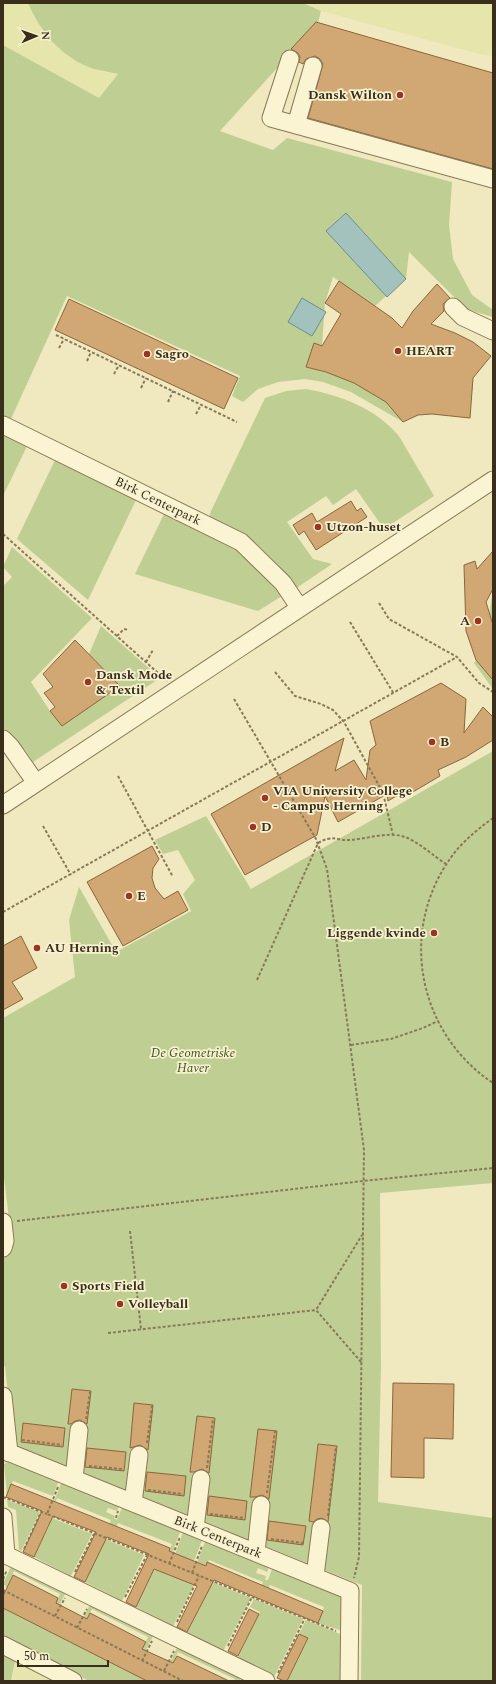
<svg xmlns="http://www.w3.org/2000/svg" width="496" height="1684" viewBox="0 0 496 1684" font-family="Spectral,serif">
  <rect width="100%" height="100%" fill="#f0e8bf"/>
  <path fill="#e6e5ac" d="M3,3H28L42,30L58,48L70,57L87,66L104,72L118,74L99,98L3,45Z
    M303,3H493V56L479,54L321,11Z
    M15,1661L56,1681H12Z"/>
  <path fill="#bfcf93" d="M28,3H303L321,11L318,23L220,131L273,150L287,138L452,182L449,225L453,259L472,295L493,310V317L466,309L409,252L406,279L346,213L327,231L386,296L375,306L333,277L325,303L322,346L314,344L306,367C333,373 362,384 385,401C392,406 398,415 403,422L351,392L323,382L305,379L278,382L258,389L243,402L232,396L240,376L67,296L10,421L3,418V45L99,98L118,74C110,72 102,71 94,69C62,58 41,33 28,3Z
    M306,389C340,395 375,408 398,435C402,440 405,447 409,453C417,467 426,482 434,496L384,529L356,489L333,505L326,496L287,522L313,559L332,564L295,589L209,518L211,511L265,398L286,391Z
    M3,432L28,444L3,496Z
    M56,458L137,498L88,600L17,539Z
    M165,512L238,548L276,586L282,596L258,611L135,574Z
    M12,547L92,618L31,682L50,711L120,686L89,654L101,626L160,678L33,762L26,751L3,728V586L12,577L3,567Z
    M493,589V625L489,616Z
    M476,660L493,679V689L474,663Z
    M493,751V1183L380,1193L381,1364L378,1502L493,1518V1681H361L362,1585L13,1445L5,1366H3V1248L11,1236L3,1169V1018L75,977L69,920L79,887L116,952L191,911L183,894L195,880L178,850L163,854L155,840L206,816L251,889Z
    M10,1461L59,1480L53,1496L13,1481L7,1495L4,1464Z
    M62,1481L120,1504L117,1511L108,1508L106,1512L115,1516L114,1518L117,1520L123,1505L181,1529L169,1562L165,1561L172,1544L118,1523L111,1539L105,1536L111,1520L57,1498L51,1515L49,1514Z
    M7,1500L40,1512L21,1551L19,1550L16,1510L8,1507Z
    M42,1514L92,1534L68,1582L67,1574L34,1557L49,1526Z
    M184,1530L203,1538L194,1561L175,1554Z
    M95,1535L144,1555L119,1607L115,1606V1597L85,1582L101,1549Z
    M206,1539L270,1565L267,1572L258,1568L256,1573L266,1576L265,1580H268L273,1566L340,1595L344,1599L346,1632L318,1623L324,1607L270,1585L264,1600L257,1597L263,1582L209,1560L202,1575L194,1571Z
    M148,1557L198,1577L170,1632L167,1631L166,1622L136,1607L152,1574L142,1569Z
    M13,1562L68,1588L57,1610L53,1609L60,1594L14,1571L7,1587L3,1584Z
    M202,1578L251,1598L220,1657L217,1656V1647L187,1633L207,1593Z
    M254,1599L303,1619L272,1681H268V1672L238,1658L260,1612L250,1607Z
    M92,1601L155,1632L144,1654L140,1653L148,1637L92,1609L84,1624L81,1622Z
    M3,1608L129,1672L134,1662L136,1675L147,1681H89L3,1637Z
    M306,1620L345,1636L344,1681H287L308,1639L299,1634Z
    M179,1644L242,1675L239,1681H234L235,1679L178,1652L171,1667L168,1666Z
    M3,1655L15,1661L11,1681H3Z"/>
  <path fill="#a3c2bd" stroke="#69908c" d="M346,213L406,279L387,297L326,231Z
    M302,298L326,312L312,336L288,322Z"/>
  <path fill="#d1a773" stroke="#8b663b" d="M316,22L493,73V169L308,118L323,64L320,59L315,56L306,59L303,64L299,62L300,57L298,53L291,49Z
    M339,281L392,318L402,328L413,311L437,284L450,298L443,304L444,311L431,324L455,333L473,342L491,356L473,378L470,418L432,414L418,415L403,422L386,402L354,383L326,372L306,367L314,343L322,346L341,314L325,303Z
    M69,299L238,378L224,409L55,330Z
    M351,501L357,511L361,508L367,517L316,550L304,531L299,535L293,525L312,513L317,522Z
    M493,551V589L486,602L493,625V680L476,660L466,631L464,565L475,561L477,569Z
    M75,640L120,686L62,726L50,711L55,707L44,693L53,687L43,674Z
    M441,683L466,699L464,733L483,707L493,717V740L466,757L438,770L440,776L406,796L403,792L388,801L387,794L338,822L325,796L317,835L245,875L211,814L344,738L335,771L354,760L366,780L370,750L376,745L370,721Z
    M152,846L159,859L153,868L152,878L155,888L164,899L178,891L188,910L123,946L87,882Z
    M21,936L37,968L12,982L23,999L3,1010V946Z
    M393,1383L454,1384L453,1439L424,1438V1478L391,1477Z
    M72,1389L91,1391L87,1424L80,1420L75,1421L71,1424H68Z
    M134,1403L153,1405L148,1450L140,1445L130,1448Z
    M197,1416L215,1418L209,1473L202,1469L194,1472H190Z
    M23,1423L65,1428L63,1447L21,1442Z
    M258,1429L277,1431L269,1499L262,1495L255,1497H250Z
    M318,1444L337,1446L328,1522L322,1518L317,1519L313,1522L309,1521Z
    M87,1448L126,1452L124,1471L85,1467Z
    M147,1472L186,1476L184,1496L145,1491Z
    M11,1484L170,1548L169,1551L206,1566L207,1562L323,1611L318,1623L214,1580L187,1632L177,1627L197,1586L154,1569L136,1607L126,1602L149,1554L107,1537L85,1582L74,1577L96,1532L53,1516L34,1557L23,1552L42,1511L6,1497Z
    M209,1496L247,1501L245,1520L207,1515Z
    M269,1521L306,1526L303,1545L267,1540Z
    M13,1575L58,1598L56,1603L87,1619L90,1613L146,1642L142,1649L173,1663L177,1656L229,1681H147L3,1608V1596Z
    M249,1609L259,1614L238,1656L228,1651Z
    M299,1634L308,1638L287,1681H284L277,1678Z"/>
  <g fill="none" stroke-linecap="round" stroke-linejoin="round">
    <defs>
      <path id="minor" d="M290,59L271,118L493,179
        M296,125L313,66
        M453,307L463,317L493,331
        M3,425L241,542L283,583L299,607
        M3,739L11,747L36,783
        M3,805L493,480
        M3,1222L5,1241L3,1248
        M3,1396L9,1453
        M3,1450L350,1591L349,1681
        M74,1479L79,1430
        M133,1503L139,1455
        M3,1517L6,1555L266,1681
        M195,1528L201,1479
        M256,1552L261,1505
        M315,1576L321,1528
        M3,1645L73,1681"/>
    </defs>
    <use href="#minor" stroke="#8a7957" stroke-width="19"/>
    <path stroke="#8a7957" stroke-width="2" stroke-dasharray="3 2" stroke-linecap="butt" d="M56,335L237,422
      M59,348L64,339
      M87,361L91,352
      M114,374L119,365
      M141,388L146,378
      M168,402L173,391
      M196,414L201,405
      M3,534L167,681
      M379,603L389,619L457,657L479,683L493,692
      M350,622L394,694
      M117,636L124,629L129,630
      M146,662L153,650
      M275,672L295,696L321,704L333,710L344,722L383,793L393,835
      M234,699L316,839L327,869L364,1150L359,1557L354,1578
      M118,776L173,877
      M493,818C479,828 466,839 455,852C397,926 416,1032 493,1083
      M43,826L71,875
      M3,912L457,657
      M257,980L318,843C334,834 336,841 350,840C367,839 388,831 405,837C417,841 435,857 446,864
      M351,1045L391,1039L423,1028L438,1021
      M17,1221L363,1181L493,1168
      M130,1231L141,1329
      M108,1333L316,1310
      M361,1362L316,1310L362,1235
      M86,1419L90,1392
      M22,1440L62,1445
      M147,1443L152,1406
      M89,1466L123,1469
      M207,1468L213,1419
      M58,1487L47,1514L336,1631
      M148,1490L183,1494
      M267,1493L275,1431
      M3,1497L47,1514
      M210,1514L244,1518
      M328,1516L336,1446
      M116,1518L118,1511
      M271,1539L303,1543
      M24,1549L41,1512
      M169,1564L180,1537
      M75,1572L94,1534
      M192,1573L202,1546
      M3,1579L7,1570
      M3,1590L183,1681
      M125,1597L147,1555
      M55,1616L65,1598
      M177,1622L199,1576
      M77,1628L87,1609
      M228,1646L252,1597
      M142,1661L152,1641
      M164,1671L174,1651
      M278,1673L305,1618"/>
    <use href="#minor" stroke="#fbf4d3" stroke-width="17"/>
  </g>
  <g fill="#9c3323" stroke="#f7f1cf" stroke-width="1.5">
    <circle cx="400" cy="95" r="4"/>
    <circle cx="398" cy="351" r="4"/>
    <circle cx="147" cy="354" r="4"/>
    <circle cx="318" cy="527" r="4"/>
    <circle cx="478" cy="621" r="4"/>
    <circle cx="88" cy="682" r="4"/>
    <circle cx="432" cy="742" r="4"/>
    <circle cx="265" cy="798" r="4"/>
    <circle cx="253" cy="827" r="4"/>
    <circle cx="129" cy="896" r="4"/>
    <circle cx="434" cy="933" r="4"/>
    <circle cx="37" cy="948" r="4"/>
    <circle cx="64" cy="1286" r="4"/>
    <circle cx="120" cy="1304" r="4"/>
  </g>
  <g text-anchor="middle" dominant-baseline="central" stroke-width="3.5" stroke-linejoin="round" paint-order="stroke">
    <g font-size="13" font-weight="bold" fill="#392e1c" stroke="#f7f1cf" text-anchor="start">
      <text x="392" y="95" text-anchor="end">Dansk Wilton</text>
      <text x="406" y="351">HEART</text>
      <text x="155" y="354">Sagro</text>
      <text x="326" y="527">Utzon-huset</text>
      <text x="470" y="621" text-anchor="end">A</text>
      <text x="96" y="675">Dansk Mode<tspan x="96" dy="15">&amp; Textil</tspan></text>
      <text x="440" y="742">B</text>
      <text x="273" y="791">VIA University College<tspan x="273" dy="15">- Campus Herning</tspan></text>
      <text x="261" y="827">D</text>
      <text x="137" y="896">E</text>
      <text x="426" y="933" text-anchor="end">Liggende kvinde</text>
      <text x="45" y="948">AU Herning</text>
      <text x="72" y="1286">Sports Field</text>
      <text x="128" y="1304">Volleyball</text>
    </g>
    <g font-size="13" fill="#392e1c" stroke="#f7f1cf">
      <text transform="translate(158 501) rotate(26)">Birk Centerpark</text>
      <text transform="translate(218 1537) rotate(22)">Birk Centerpark</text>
    </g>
    <g font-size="13" font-style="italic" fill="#425621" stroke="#f7f1cf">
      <text x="193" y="1053">De Geometriske<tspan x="193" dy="15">Haver</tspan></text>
    </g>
  </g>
  <rect width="496" height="1684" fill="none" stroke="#392e1c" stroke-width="8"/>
  <g transform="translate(36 36) rotate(88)" stroke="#f7f1cf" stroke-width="3" paint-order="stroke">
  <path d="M0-3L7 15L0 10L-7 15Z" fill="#392e1c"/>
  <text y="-6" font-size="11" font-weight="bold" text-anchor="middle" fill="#392e1c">N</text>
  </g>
  <path d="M18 1660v6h90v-6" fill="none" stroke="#392e1c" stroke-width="2"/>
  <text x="24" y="1660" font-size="12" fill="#392e1c" stroke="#f7f1cf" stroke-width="3" paint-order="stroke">50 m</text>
</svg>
